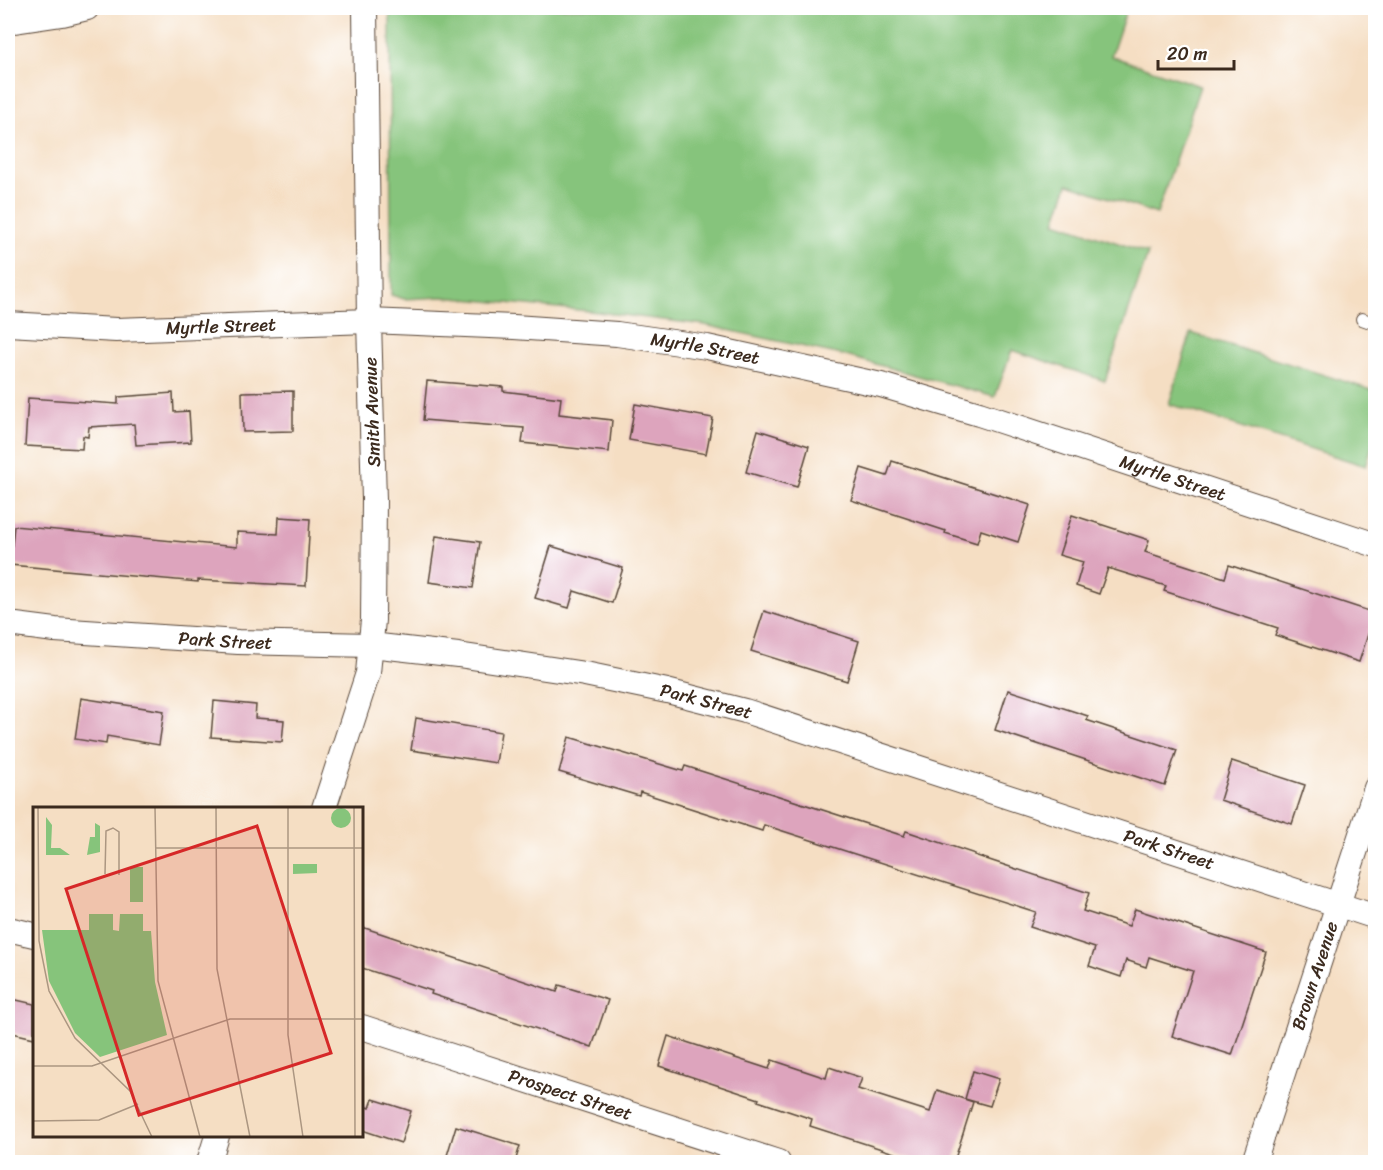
<svg xmlns="http://www.w3.org/2000/svg" width="1383" height="1170" viewBox="0 0 1383 1170" font-family="Sriracha,sans-serif">
  <rect width="100%" height="100%" fill="#fff"/>
  <filter id="ink" filterUnits="userSpaceOnUse"><feTurbulence type="fractalNoise" baseFrequency=".0167" numOctaves="2"/><feDisplacementMap in="SourceGraphic" scale="12" xChannelSelector="R" yChannelSelector="G"/><feConvolveMatrix kernelMatrix="1 2 1 2 8 2 1 2 1" color-interpolation-filters="sRGB"/></filter>
  <filter id="wash" filterUnits="userSpaceOnUse"><feTurbulence type="fractalNoise" baseFrequency=".008" numOctaves="4" result="noise"/><feDisplacementMap in="SourceGraphic" scale="24" xChannelSelector="R" yChannelSelector="G"/><feGaussianBlur stdDeviation="1.35" result="paint"/><feColorMatrix in="noise" values="0 0 0 0 0 0 0 0 0 0 0 0 0 0 0 0 0 1.4 0 .05"/><feComposite in="paint" operator="in"/></filter>
  <g filter="url(#wash)">
    <rect width="100%" height="100%" fill="#f5dec3"/>
    <path fill="#86c47b" stroke="#60774c" stroke-width="1.5" d="M390,8H1127L1111,56L1200,86L1157,214L1068,184L1055,222L1148,253L1105,381L1012,350L995,397L846,356L705,325L589,311L443,297L404,299L391,295Z
      M1191,333L1375,391V436L1366,466L1169,404Z"/>
    <g id="blocks">
      <path fill="#dda4bd" d="M427,381L503,387V391L561,398L559,414L612,420L609,452L522,443L524,428L423,420Z
        M293,391V431L243,432L242,392Z
        M173,393L174,412L189,411L191,442L136,445L134,424L89,427L88,437L83,436L82,449L25,446L28,398L118,404V397Z
        M635,404L713,418L706,454L629,440Z
        M758,430L809,446L797,487L746,472Z
        M892,461L1030,505L1018,542L981,530L977,543L945,533L946,531L851,500L861,468L887,476Z
        M1072,515L1149,540L1145,552L1225,578L1229,565L1375,613L1359,662L1275,635L1278,628L1164,591L1166,586L1108,568L1099,594L1076,586L1083,562L1059,555Z
        M279,517L310,519L306,586L198,580V582L10,565L14,526L237,547V532L278,534Z
        M436,536L480,542L473,588L429,582Z
        M551,546L623,568L612,603L574,591L569,608L535,598Z
        M764,611L859,641L847,681L751,651Z
        M1008,690L1088,716L1086,720L1177,750L1165,786L995,730Z
        M81,698L164,711L159,745L107,736L106,744L75,739Z
        M214,701L256,705L255,718L284,720L282,742L211,737Z
        M416,718L501,732L496,763L411,750Z
        M569,737L683,771L685,766L904,836L906,831L975,854L974,855L1089,893L1083,911L1129,926L1135,909L1266,952L1232,1055L1172,1036L1193,971L1149,957L1146,967L1126,960L1121,977L1089,966L1095,948L1030,927L1036,912L764,825L762,831L640,792L639,796L559,772Z
        M1232,761L1305,785L1292,824L1220,800Z
        M362,927L557,992L559,985L608,1000L592,1047L431,994L432,991L362,968Z
        M8,998L34,1004V1038L8,1032Z
        M668,1036L769,1069L772,1060L826,1078L829,1067L862,1078L858,1089L930,1112L937,1090L973,1102L954,1162H922L810,1126L812,1119L758,1101L759,1099L659,1066Z
        M973,1071L999,1079L990,1106L965,1099Z
        M373,1099L411,1111L401,1143L362,1130V1106L370,1108Z
        M456,1126L520,1146L515,1162H445Z"/>
    </g>
  </g>
  <g filter="url(#ink)">
    <use href="#blocks" fill-opacity="0" stroke="#574537" stroke-width="1.5"/>
    <g fill="none" stroke-linecap="round" stroke-linejoin="round">
      <defs>
        <path id="lane" d="M1362,319L1376,324"/>
        <g id="street">
          <path d="M8,22L62,14L87,8"/>
          <path id="s1" d="M8,324L116,330L369,321L514,327L617,334L707,347L881,385L979,414L1376,545"/>
          <path id="s2" d="M8,624L55,630L238,642L371,645L458,655L585,674L667,691L745,711L1376,917"/>
          <path d="M324,808L368,673L373,620L374,500L369,321L365,8"/>
          <path d="M8,929L34,935"/>
          <path id="s3" d="M362,1027L778,1162"/>
          <path d="M209,1162L217,1136"/>
          <path id="s4" d="M1254,1162L1376,788"/>
        </g>
      </defs>
      <use href="#lane" stroke="#574537" stroke-width="14"/>
      <use href="#street" stroke="#574537" stroke-width="26"/>
      <use href="#lane" stroke="#fff" stroke-width="12"/>
      <use href="#street" stroke="#fff" stroke-width="24"/>
    </g>
  </g>
  <g text-anchor="middle" dominant-baseline="central" stroke-width="5" stroke-linejoin="round" paint-order="stroke">
    <g font-size="18" fill="#3b2a1e" stroke="#fff">
      <text stroke="none"><textPath href="#s1" startOffset="213">Myrtle Street</textPath></text>
      <text stroke="none"><textPath href="#s1" startOffset="699">Myrtle Street</textPath></text>
      <text transform="translate(372 412) rotate(-92)">Smith Avenue</text>
      <text stroke="none"><textPath href="#s1" startOffset="1185">Myrtle Street</textPath></text>
      <text stroke="none"><textPath href="#s2" startOffset="218">Park Street</textPath></text>
      <text stroke="none"><textPath href="#s2" startOffset="704">Park Street</textPath></text>
      <text stroke="none"><textPath href="#s2" startOffset="1190">Park Street</textPath></text>
      <text stroke="none"><textPath href="#s4" startOffset="196">Brown Avenue</textPath></text>
      <text stroke="none"><textPath href="#s3" startOffset="219">Prospect Street</textPath></text>
    </g>
  </g>
  <g transform="translate(33 807)">
    <rect width="330" height="330" fill="#f5dec3"/>
    <path d="M298 11a10 10 0 1 1 20 0a10 10 0 1 1-20 0ZM13,10L19,18L18,41H27L37,48H13ZM62,16L67,19V45L54,48L57,30H62ZM260,57H284V66L260,67ZM97,60H110V95H97ZM56,107H80V123L86,124L87,107H110V124H118L122,175L134,228L67,250L42,226L16,174L9,123H56Z" fill="#86c47b"/>
    <path fill="none" stroke="#ab9681" stroke-width="1.5" d="M5,0L6,134L16,184L42,231L97,284L119,330M122,0L125,174L167,330M183,0L184,162L217,330M255,0V228L270,330M321,0L322,330M122,41H330M72,67L73,24L80,21L86,25V68M0,259H59L197,212H330M0,314L66,313L105,297"/>
    <path fill="#d62828" fill-opacity="0.15" stroke="#d62828" stroke-width="3" d="M224,19L298,246L106,308L33,82Z"/>
    <rect width="330" height="330" fill="none" stroke="#3b2a1e" stroke-width="3"/>
  </g>
  <rect width="1383" height="1170" fill="none" stroke="#fff" stroke-width="30"/>
  <path d="M1158 60v9h76v-9" fill="none" stroke="#3b2a1e" stroke-width="3"/>
  <text x="1167" y="60" font-size="18" fill="#3b2a1e" stroke="#ffffff" stroke-width="4.5" paint-order="stroke">20 m</text>
</svg>
